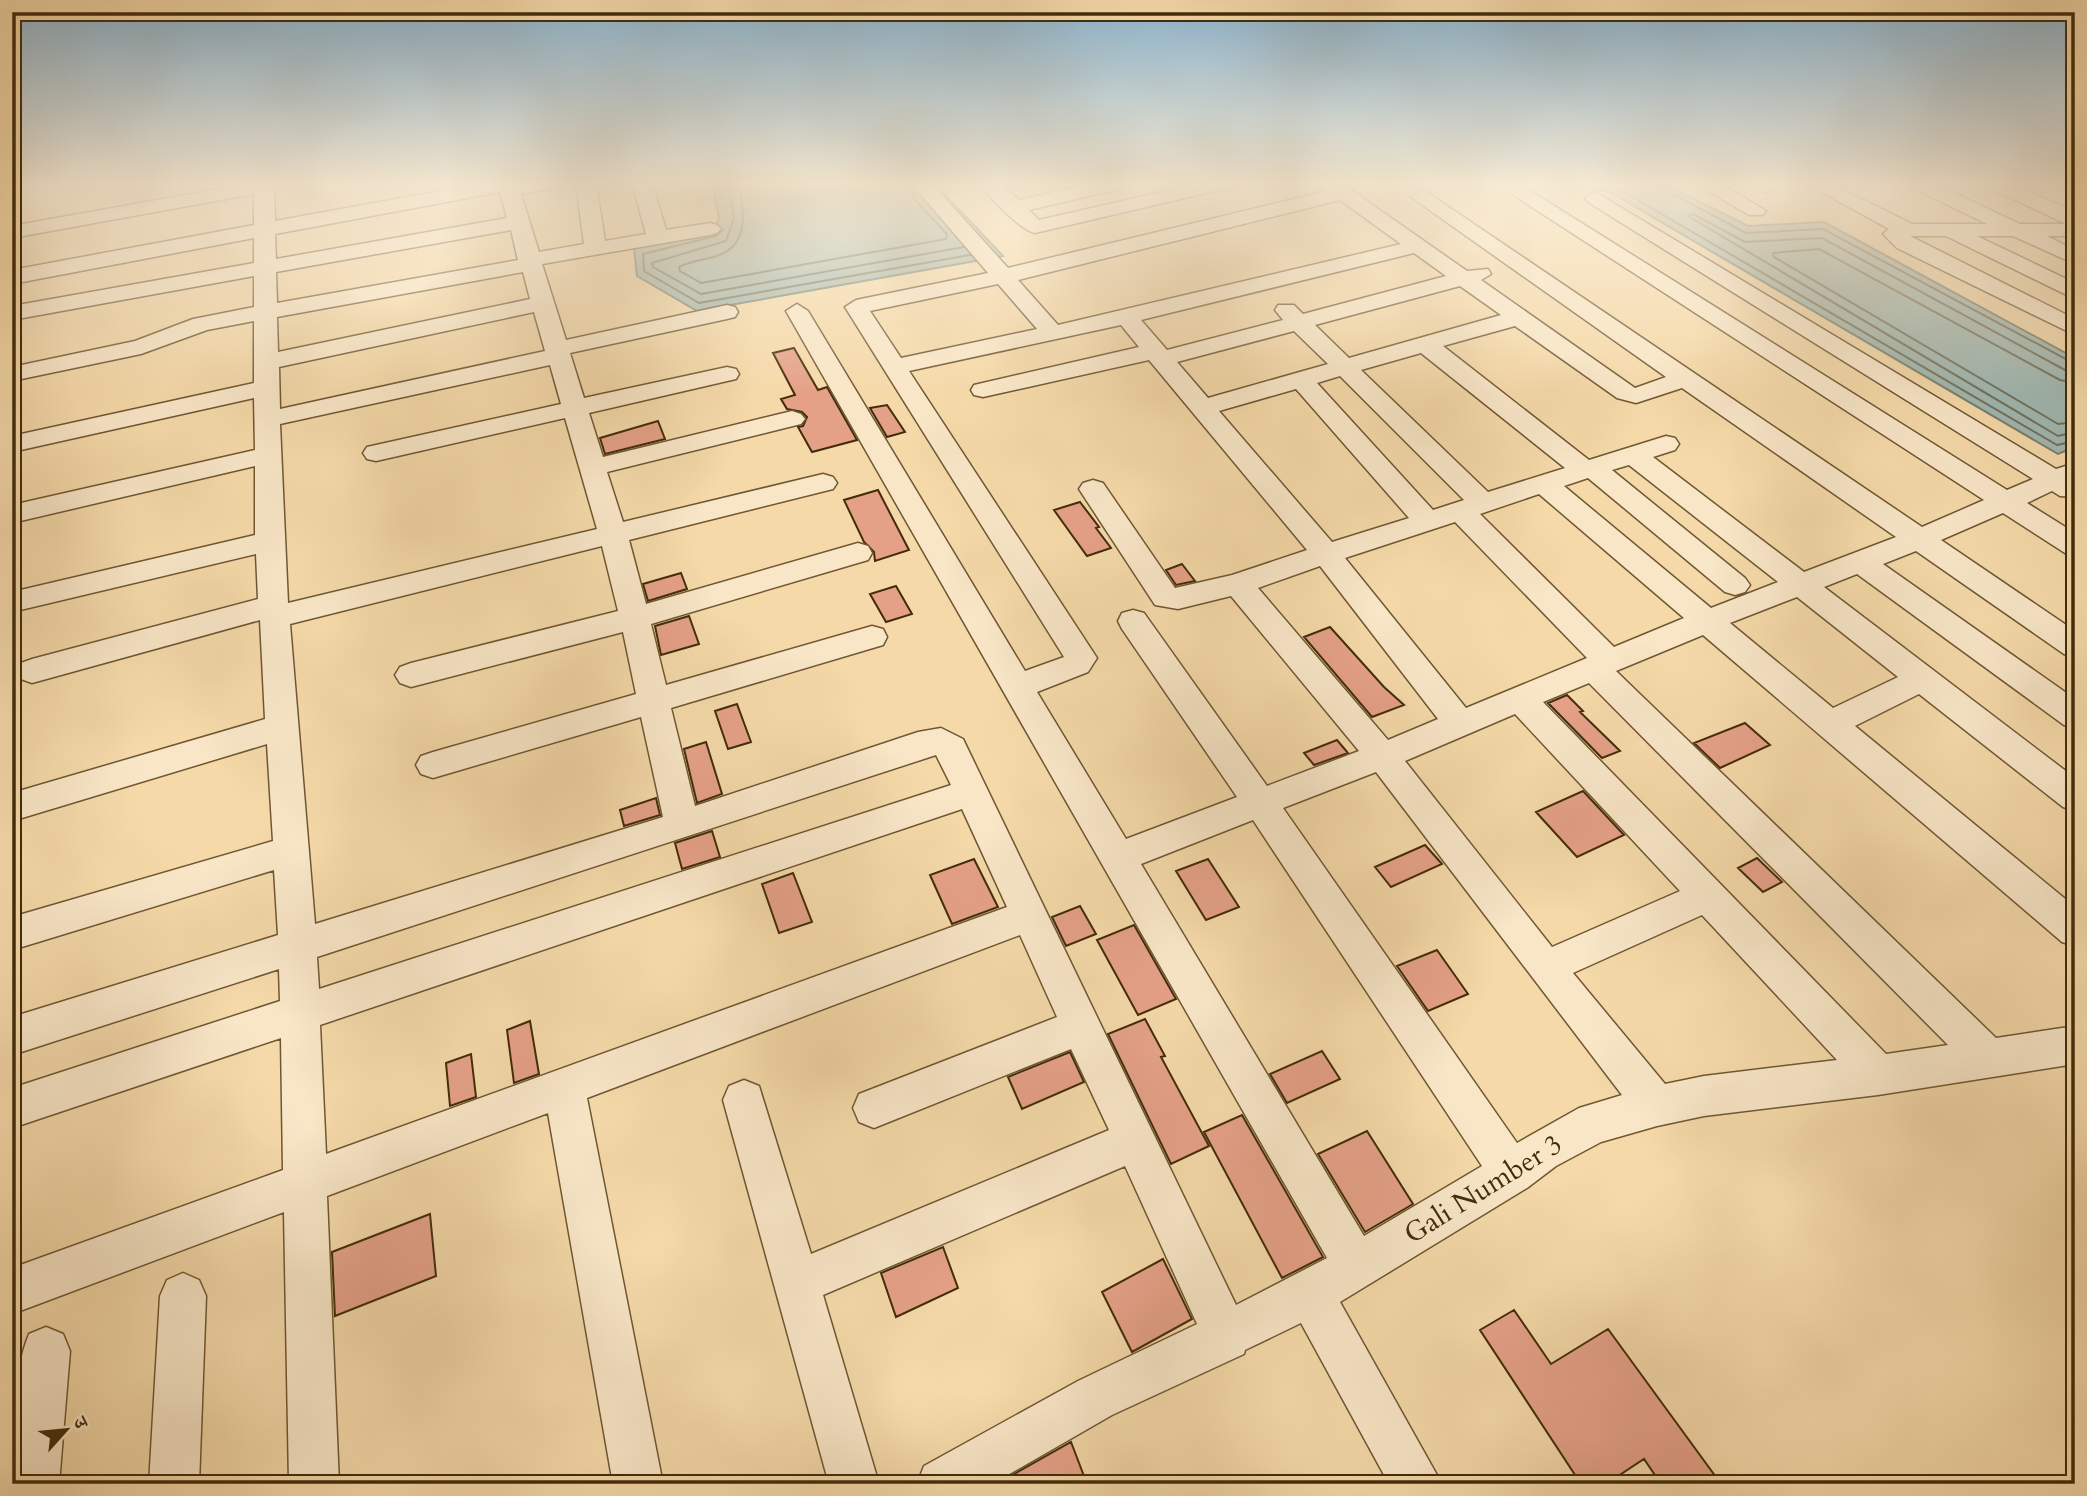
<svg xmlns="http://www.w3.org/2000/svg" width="2087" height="1496" viewBox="0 0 2087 1496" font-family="Cardo,'Noto Serif Devanagari',serif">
  <rect width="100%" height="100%" fill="#f5d9a9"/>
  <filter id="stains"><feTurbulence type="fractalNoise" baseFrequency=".00286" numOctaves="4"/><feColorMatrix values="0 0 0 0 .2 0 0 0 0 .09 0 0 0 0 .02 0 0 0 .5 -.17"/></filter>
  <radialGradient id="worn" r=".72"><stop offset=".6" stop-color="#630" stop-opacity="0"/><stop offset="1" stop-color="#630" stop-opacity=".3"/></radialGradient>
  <path fill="#a0b8b2" stroke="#7a806f" stroke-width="2" d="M712,183H934L1003,256L697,311L637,276L634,249L715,229L719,218Z
    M1535,183H1663L1748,226L1824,222L2075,358V447L2058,454L1608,191Z"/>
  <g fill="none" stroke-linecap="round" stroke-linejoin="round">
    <path stroke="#71725e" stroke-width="2" d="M728,183L734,218L726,241L652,263L653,267L701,294L964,247
      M739,183C744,210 750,245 717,256C704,260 691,261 679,267L680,271L701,283L946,239L947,234L915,200L910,185
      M1599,183L1612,185L2057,445L2075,441
      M1665,183L1669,192L1746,233L1823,229L2075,364
      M723,230L716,236L643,254L644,271L699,303L970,255
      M2075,372L2065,370L1822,238L1745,242L1693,214L1688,216L2058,436L2075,432
      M2075,383L2060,380L1819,249L1773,253L1774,257L2058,424L2075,422"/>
  </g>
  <path fill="#e5a188" stroke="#422c0a" stroke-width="2" d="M794,348L818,390L827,387L857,440L812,452L798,427L803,426L807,417L802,412L787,409L781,399L795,395L773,353Z
    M887,405L905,432L887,437L870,408Z
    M658,421L665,439L605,454L600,438Z
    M878,490L909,550L875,561L874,552L864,542L844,500Z
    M1080,502L1099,527L1096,528L1111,548L1087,556L1054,510Z
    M1182,564L1195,581L1176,585L1166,570Z
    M681,573L687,589L648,601L643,584Z
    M896,586L912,614L886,622L870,594Z
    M689,616L699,644L661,655L655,626Z
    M1330,627L1384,687L1404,705L1372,717L1304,637Z
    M1567,695L1583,711L1580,712L1620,751L1602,758L1548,703Z
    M737,704L751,742L728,749L715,711Z
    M1745,723L1770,745L1720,768L1694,743Z
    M1337,740L1348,753L1314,765L1304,753Z
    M706,742L722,794L697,803L684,749Z
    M1583,791L1624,835L1577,857L1536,812Z
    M656,798L660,815L624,826L620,810Z
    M712,831L720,857L682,869L675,843Z
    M1425,845L1442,864L1391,887L1375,867Z
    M1757,858L1782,882L1763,892L1738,868Z
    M974,859L998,907L952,924L930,875Z
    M1208,859L1239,907L1206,920L1176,871Z
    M793,873L812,922L779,933L762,884Z
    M1080,906L1096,934L1066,946L1052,917Z
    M1134,925L1176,999L1138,1015L1097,940Z
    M1437,950L1468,994L1428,1011L1397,966Z
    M1145,1019L1165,1056L1161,1057L1209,1146L1171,1164L1108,1034Z
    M530,1021L539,1074L514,1083L507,1030Z
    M1322,1051L1340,1079L1287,1103L1270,1074Z
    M1070,1052L1084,1082L1022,1109L1008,1077Z
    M471,1054L476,1097L450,1106L446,1063Z
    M1242,1115L1323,1257L1282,1278L1204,1132Z
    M1367,1131L1413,1204L1365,1232L1318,1154Z
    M430,1214L436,1276L335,1316L332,1252Z
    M943,1247L958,1288L896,1317L881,1273Z
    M1163,1259L1192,1319L1132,1352L1102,1292Z
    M1514,1310L1551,1364L1608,1329L1721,1484H1661L1644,1459L1606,1484H1581L1480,1330Z
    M1071,1442L1087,1484H1009L1007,1478Z"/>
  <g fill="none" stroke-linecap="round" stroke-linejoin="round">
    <defs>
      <path id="minor" d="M252,183H293L290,187L274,191L275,221L484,183H565L562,187L521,194L539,252L584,244L576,183H596L605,241L646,234L632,183H652L666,230L710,223L717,225L721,229L717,233L710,235L542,264L566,340L727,305L735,307L738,312L735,317L727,319L570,353L584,398L727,367L736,369L739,374L736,379L589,413L603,457L792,411L801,414L805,419L801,424L607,472L623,522L823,474L833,477L837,483L833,489L629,540L646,604L858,543L868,546L872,553L868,560L651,624L666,685L872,626L883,629L887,637L883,645L671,708L695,806L918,732L941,728L963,739L1236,1305L1327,1258L786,311L797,304L808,311L1025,671L1064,657L845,307L856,300L988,273L911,183H931L1008,268L1327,191L1319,183H1341L1467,271L1488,269L1491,274L1481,280L1635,388L1666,377L1411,197L1421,191L1428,193L1922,527L1984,500L1504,189L1507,185H1521L2007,490L2033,479L1588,202L1585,198L1595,192L2056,469L2075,463V497L2060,496L2052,491L2027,503L2075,533V555L2065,553L2003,513L1941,540L2075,631V657L2064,654L1916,551L1883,564L2075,699V728L2064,725L1857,574L1824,587L2075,778V811L2063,807L1919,694L1855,726L2075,907V946L2062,942L1703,635L1616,671L1996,1038L2075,1026V1064L1878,1095L1704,1116L1657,1126L1601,1142L1556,1166L1527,1188L1340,1302L1442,1484H1389L1301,1323L1245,1350L1244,1354L1112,1415L992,1484H917L924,1466L1078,1381L1197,1324L1125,1166L823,1295L879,1484H829L723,1100L729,1086L744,1080L759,1086L811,1254L1109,1130L1071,1049L874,1128L859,1122L853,1108L859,1094L1057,1017L1020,935L587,1098L663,1484H613L548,1113L327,1196L339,1484H289L284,1212L12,1314V1268L283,1170L281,1038L12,1128V1088L280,1001L279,969L12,1055V1017L278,935L274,870L12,950V917L273,841L267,744L12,821V793L265,719L260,620L32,683L21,679L16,671L21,663L32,659L258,599L256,554L12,612V592L255,535V466L12,523V505L255,450L254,398L12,452V436L254,383V321L207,330L141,354L12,381V367L135,341L193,319L254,307V276L12,320V306L254,263V238L12,284V270L254,225V194L12,238V226ZM500,192L507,218L276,259L275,234ZM1340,200L1401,244L1058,325L1018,280ZM511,230L518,260L277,303L276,272ZM1414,253L1446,276L1303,314L1294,305H1278L1275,310L1283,320L1167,350L1141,320ZM523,272L530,299L278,352L277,317ZM998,284L1037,329L901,358L870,311ZM1460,286L1501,315L1349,358L1315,325ZM534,312L545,351L280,409L279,367ZM1121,325L1139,347L974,385L971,390L974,395L983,397L1149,360L1307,550L1232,575L1175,588L1103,483L1093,480L1083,483L1079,489L1155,605L1178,609L1231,596L1359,751L1267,786L1144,613L1133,610L1122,613L1118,621L1122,629L1237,797L1126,839L1037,692L1088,672L1097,658L909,371ZM1515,326L1617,398L1636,403L1682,388L1896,537L1804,572L1653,457L1675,450L1679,444L1675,438L1666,436L1589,460L1443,346ZM1294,331L1328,364L1208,398L1177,362ZM1421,353L1565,468L1488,492L1361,370ZM550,365L561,404L376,445L367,447L363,453L367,459L376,461L565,418L597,529L288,603L280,424ZM1340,376L1464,500L1433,510L1317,383ZM1296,389L1409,518L1332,542L1219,411ZM1629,465L1778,582L1711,608L1564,486L1588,478L1725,592L1735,595L1745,592L1750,585L1745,578L1612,470ZM1539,494L1684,618L1614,647L1480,514ZM1455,522L1587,658L1466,708L1345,558ZM602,546L618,611L411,663L400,667L395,675L400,683L411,687L623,632L636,694L433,752L421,756L416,765L421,774L433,778L641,717L663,817L315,924L290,624ZM1320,566L1438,719L1388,740L1258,588ZM1797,597L1898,677L1833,708L1730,623ZM1589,683L1948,1045L1886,1054L1543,702ZM1515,714L1680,891L1552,947L1405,761ZM936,755L951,785L319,989L317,957ZM1376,772L1622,1095L1579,1108L1517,1143L1283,808ZM962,809L1007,907L326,1154L320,1025ZM1253,820L1482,1166L1364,1236L1141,864ZM1702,915L1837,1060L1704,1076L1665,1084L1573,973Z
        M979,183H1000L1019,200L1097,183H1131L1128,187L1029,210L1039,220L1201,183H1235L1232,187L1035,233C1019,229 989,197 979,183Z
        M1695,183H1719L1766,211L1763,215H1749Z
        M1747,183H1773L1776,187L1766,193Z
        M1805,183H1830L1912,224H1987L1911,187L1908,183H1933L2020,224H2066L1988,187L1985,183H2010L2075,212V236H2047L2075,250V264L2013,236H1977L2075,283V299L1946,236H1910L2075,319V335L1897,248L1883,234L1889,229Z
        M2052,183H2075V194L2055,187Z
        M183,1273L199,1280L206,1296L199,1484H149L160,1296L167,1280Z
        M46,1327L63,1334L70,1351L59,1484H12C12,1439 12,1375 29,1334Z"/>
    </defs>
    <use href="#minor" stroke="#6f5732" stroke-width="3"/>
    <use href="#minor" fill="#f8e6c7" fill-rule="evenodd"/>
  </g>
  <linearGradient id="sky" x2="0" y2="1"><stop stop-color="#8bb6d2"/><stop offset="0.47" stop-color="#faeed8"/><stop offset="1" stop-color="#faeed8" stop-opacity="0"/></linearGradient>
  <rect width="2087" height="392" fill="url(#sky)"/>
  <g text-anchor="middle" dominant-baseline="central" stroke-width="7" stroke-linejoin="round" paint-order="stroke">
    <g font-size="28" fill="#422c0a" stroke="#f8e6c7">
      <text transform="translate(1483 1189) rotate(-32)">Gali Number 3</text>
    </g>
  </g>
  <rect width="2087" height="1496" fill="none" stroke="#f5d9a9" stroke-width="42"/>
  <rect x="14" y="14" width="2059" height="1468" fill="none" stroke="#422c0a" stroke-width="3.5"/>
  <rect x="21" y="21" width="2045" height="1454" fill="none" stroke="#422c0a" stroke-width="2"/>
  <g transform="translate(66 1430) rotate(63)" stroke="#f8e6c7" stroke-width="5" paint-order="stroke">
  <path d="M0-5L12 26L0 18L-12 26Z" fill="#422c0a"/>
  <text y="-10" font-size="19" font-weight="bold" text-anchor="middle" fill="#422c0a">उ</text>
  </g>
  <rect width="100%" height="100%" filter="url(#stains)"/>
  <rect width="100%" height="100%" fill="url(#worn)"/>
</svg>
